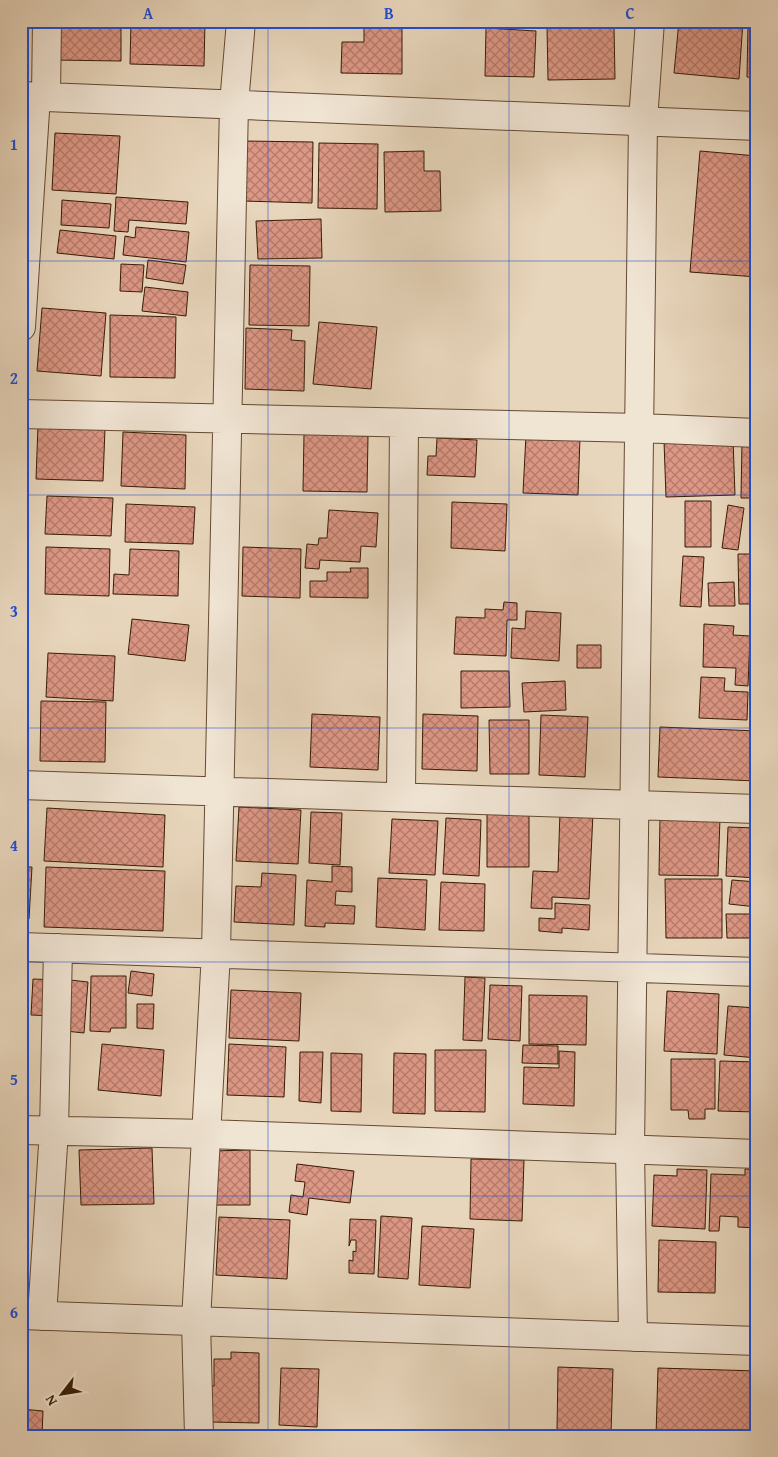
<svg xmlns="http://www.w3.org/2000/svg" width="778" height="1457" viewBox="0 0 778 1457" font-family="'Gentium Book Plus',serif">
  <defs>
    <pattern id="building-cross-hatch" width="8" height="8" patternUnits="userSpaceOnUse" patternTransform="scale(1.25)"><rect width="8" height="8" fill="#dd9785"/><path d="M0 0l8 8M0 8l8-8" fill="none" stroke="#b47a6b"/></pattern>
  </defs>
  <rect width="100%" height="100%" fill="#e8d6bc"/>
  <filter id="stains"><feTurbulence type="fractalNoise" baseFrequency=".004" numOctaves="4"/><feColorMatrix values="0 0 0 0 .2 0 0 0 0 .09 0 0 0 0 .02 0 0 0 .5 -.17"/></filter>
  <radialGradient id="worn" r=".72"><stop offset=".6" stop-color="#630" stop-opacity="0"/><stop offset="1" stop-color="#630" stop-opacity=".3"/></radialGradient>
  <path fill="url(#building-cross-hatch)" stroke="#381b04" d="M55,21H121V61L55,60Z
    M131,21H205L204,66L130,64Z
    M679,21H743L739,79L674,73Z
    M364,24L402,25V74L341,73L342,42H364Z
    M748,24L757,25V78L747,77Z
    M547,26H614L615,79L548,80Z
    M486,28L536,31L534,77L485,76Z
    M55,133L120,136L116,194L52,190Z
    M244,141L313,142L312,203L243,201Z
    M319,143L378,144L377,209L318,208Z
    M424,151V171H440L441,211L385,212L384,152Z
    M700,151L757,156V277L690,272Z
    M116,197L188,202L186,224L129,220L128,232L114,231Z
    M62,200L111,204L109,228L61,225Z
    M321,219L322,258L258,259L256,221Z
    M136,227L189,232L186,262L123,255L125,236L135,238Z
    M60,230L116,236L114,259L57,253Z
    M148,260L186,265L183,284L146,278Z
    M121,264L144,265L142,292L120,291Z
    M250,265L310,266L309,326L249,325Z
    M145,287L188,292L186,316L142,311Z
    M42,308L106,313L101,376L37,371Z
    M110,315L176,317L175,378L110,377Z
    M319,322L377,327L371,389L313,384Z
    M246,328L292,330L291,340L305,341L304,391L245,389Z
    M38,425L105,428L103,481L36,479Z
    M123,432L186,435L185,489L121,486Z
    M304,434L368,436L367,492L303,491Z
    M526,435L580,437L578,495L523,493Z
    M437,438L477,440L475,477L427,475L428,456H436Z
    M733,439L735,495L666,497L664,441Z
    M742,442H757V498H741Z
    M47,496L113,498L111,536L45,534Z
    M685,501H711V547H685Z
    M452,502L507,504L505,551L451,548Z
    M126,504L195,507L193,544L125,542Z
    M728,505L744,508L738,550L722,548Z
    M329,510L378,513L376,547L361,546L360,562L320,560L319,569L305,568L307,544L318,545L319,538H327Z
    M46,547L110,549L109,596L45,594Z
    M243,547L301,549L300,598L242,596Z
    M130,549L179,551L178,596L113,594L114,574L129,575Z
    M738,554H755L757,604H739Z
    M683,556L704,557L701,607L680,606Z
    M350,568H368V598L310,597V581H327V572H351Z
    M734,582L735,606H709L708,583Z
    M504,602L517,603V620H507L506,656L454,654L456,617L485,618V609L503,610Z
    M526,611L561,613L559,661L511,658L512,628L525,629Z
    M132,619L189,625L185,661L128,654Z
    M704,624L734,626L733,635L750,636L748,686L735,685L736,668L703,667Z
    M577,645H601V668H577Z
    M48,653L115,656L113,701L46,697Z
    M461,671H509L510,707L461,708Z
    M701,677L725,678L724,691L748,692L747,720L699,718Z
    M565,681L566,710L524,712L522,683Z
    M41,701L106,702L105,762L40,761Z
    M312,714L380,717L378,770L310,767Z
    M423,714L478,716L477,771L422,769Z
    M541,715L588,717L585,777L539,775Z
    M489,720H529V774H490Z
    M660,727L757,731V781L658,777Z
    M239,807L301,810L298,864L236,861Z
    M47,808L165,815L163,867L44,861Z
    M529,811V867H487V812Z
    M560,811L593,813L589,899L552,897V909L531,908L533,871L558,872Z
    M311,812L342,813L340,865L309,863Z
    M660,817L720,818L718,876L659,875Z
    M446,818L481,820L479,876L443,874Z
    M392,819L438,821L435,875L389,873Z
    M728,827L757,828V878L726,876Z
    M332,866L352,867V892L336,891L335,905L355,906L354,924L325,923V927L305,926L307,880L332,882Z
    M21,867H32L29,919H21Z
    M46,867L165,871L163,931L44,927Z
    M262,873L296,875L294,925L234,922L236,886L261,887Z
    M378,878L427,880L425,930L376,927Z
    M665,879H722V938H666Z
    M732,880L757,882V907L729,904Z
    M441,882L485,884L484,931L439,930Z
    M555,903L590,905L589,930L562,928V933L539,931V918L555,919Z
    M726,914H757V938H727Z
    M131,971L154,974L152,996L128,993Z
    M91,976H126V1028H111L110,1032L90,1031Z
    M465,977L485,978L482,1041L463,1040Z
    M33,979L58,980L56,1016L31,1015Z
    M61,979L88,982L84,1033L56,1030Z
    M490,985L522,986L520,1041L488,1039Z
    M231,990L301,993L299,1041L229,1038Z
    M667,991L719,994L717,1054L664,1051Z
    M529,995L587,996L586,1045L529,1044Z
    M137,1004H154L153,1029L137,1028Z
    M728,1006L757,1008V1058L724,1055Z
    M102,1044L164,1050L161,1096L98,1090Z
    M229,1044L286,1047L284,1097L227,1095Z
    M523,1045L558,1046V1064L522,1063Z
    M435,1050H486L485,1112L435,1111Z
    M559,1051L575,1052L574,1106L523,1104L524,1067L559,1068Z
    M300,1052H323L321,1103L299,1101Z
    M331,1053L362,1054L361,1112L331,1111Z
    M394,1053L426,1054L425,1114L393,1113Z
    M671,1059H715V1109H705V1119H689L688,1110H671Z
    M720,1061L757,1062V1112L718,1111Z
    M152,1148L154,1204L81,1205L79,1150Z
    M250,1150V1205H212L211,1151Z
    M471,1159L524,1160L522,1221L470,1219Z
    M297,1164L354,1171L350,1203L309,1198L307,1215L289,1212L291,1195L303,1197L305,1182L295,1181Z
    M677,1169L707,1170L705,1229L652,1226L654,1175L677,1176Z
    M745,1169L757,1170V1196H753L752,1207H757V1228L738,1227V1217L720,1216L719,1231H709L711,1174L745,1175Z
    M381,1216L412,1218L408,1279L378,1277Z
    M219,1217L290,1220L287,1279L216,1275Z
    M350,1219L376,1220L374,1274L349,1273V1260L353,1261V1251L356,1252V1240H351L349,1246Z
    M422,1226L474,1229L470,1288L419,1285Z
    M659,1240L716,1242L715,1293L658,1292Z
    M231,1352L259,1353V1423L210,1422V1386H214V1359H231Z
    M558,1367L613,1369L611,1433L557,1432Z
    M281,1368L319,1369L317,1427L279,1425Z
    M658,1368L757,1371V1436H656Z
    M21,1409L43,1411L42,1436H21Z
    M318,1432L367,1434V1436H318Z"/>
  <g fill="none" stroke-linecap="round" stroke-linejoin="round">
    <defs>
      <path id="minor" d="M21,96L757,126
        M46,96L47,21
        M21,327L36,96
        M21,414L640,428L757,433
        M21,785L757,809
        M401,797L404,424
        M21,947L757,972
        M21,1130L207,1134L757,1154
        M21,1315L757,1341
        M42,1316L54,1130L58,948
        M633,1337L630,1150L643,121L650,21
        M199,1436L196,1321L216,952L234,104L241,21"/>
    </defs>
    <use href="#minor" stroke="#644a32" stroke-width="30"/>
    <use href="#minor" stroke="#f0e4d3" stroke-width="28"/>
  </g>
  <path fill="none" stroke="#1d4ed8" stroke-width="1" stroke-opacity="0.55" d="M268,21V1436M509,21V1436M21,261H757M21,495H757M21,728H757M21,962H757M21,1196H757"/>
  <rect width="778" height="1457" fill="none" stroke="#e8d6bc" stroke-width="55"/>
  <g transform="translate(62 1394) rotate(239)" stroke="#f0e4d3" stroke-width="4" paint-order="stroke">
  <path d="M0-4L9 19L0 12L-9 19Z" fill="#381b04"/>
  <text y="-8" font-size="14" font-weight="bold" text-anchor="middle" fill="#381b04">N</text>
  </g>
  <rect x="28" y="28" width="722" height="1402" fill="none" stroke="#1d4ed8" stroke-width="2"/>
  <g font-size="16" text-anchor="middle" font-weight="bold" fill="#1d4ed8">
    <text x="148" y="19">A</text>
    <text x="389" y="19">B</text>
    <text x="630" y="19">C</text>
    <text x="14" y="150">1</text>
    <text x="14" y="384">2</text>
    <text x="14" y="617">3</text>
    <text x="14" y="851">4</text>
    <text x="14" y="1085">5</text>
    <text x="14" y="1318">6</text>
  </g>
  <rect width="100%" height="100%" filter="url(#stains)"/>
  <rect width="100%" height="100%" fill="url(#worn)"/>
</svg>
